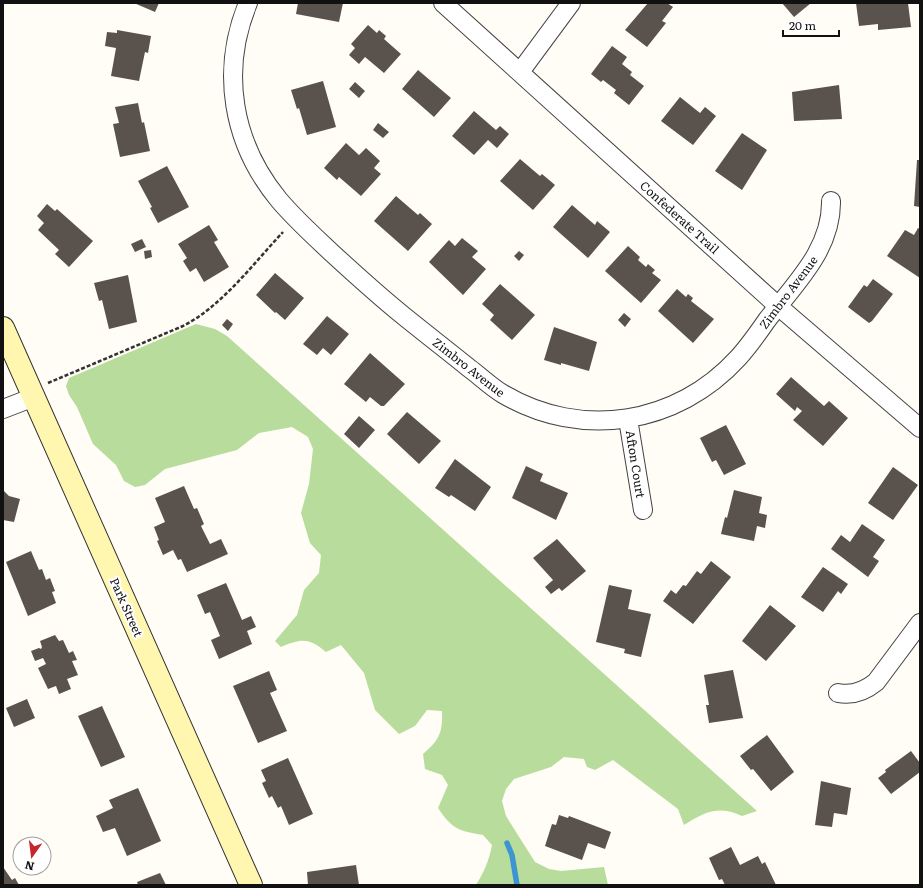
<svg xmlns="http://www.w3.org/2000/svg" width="923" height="888" viewBox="0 0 923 888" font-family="Literata,serif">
  <rect width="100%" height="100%" fill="#fffdf5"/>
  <path fill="#b8dc9b" d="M196,324L215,329L227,336L757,811L742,816C718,805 705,812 684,825L678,809L613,760L595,770L587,767L584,759L564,757L551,767L514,779L506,789L502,801L506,816L535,862L549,869L561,871L604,867L608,885H476C484,872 489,861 492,845L483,835C459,831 452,829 438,808L448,785L442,775L425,769L423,754C439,741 443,732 442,711L427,710L415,726L399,734L375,710L364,673L341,645L326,652C308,637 301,639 281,647L275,641L297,615L304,590L319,573L321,555L310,543L301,513L309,484L313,449L308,437L292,427L259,433L237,450L165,469L145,485L135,487L124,481L116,465L93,444L77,407L69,395L66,386L69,378Z"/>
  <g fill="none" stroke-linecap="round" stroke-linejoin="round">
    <path stroke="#3e94d0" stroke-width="5.5" d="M507,843L512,855L517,885"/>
  </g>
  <path fill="#5a524d" d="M134,3H159L155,12Z
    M298,3H343L339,22L296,14Z
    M648,3H667L673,7L662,21L666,23L647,47L625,30Z
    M782,3H811L794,17Z
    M856,3H908L911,27L878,30V24L859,26Z
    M368,25L377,33L379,30L386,36L384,39L401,54L384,73L365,57L359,64L349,55L355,48L351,44Z
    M117,30L151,36L148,53L145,52L139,81L111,76L116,48L105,46L107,32L117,33Z
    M612,46L627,57L622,64L632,72L630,75L644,86L629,105L614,93L616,90L603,80L601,82L591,74Z
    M418,70L451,98L434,117L402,89Z
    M323,81L336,127L307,135L299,108L297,109L291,90Z
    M355,82L365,91L359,98L349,89Z
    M839,85L842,119L794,121L792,92Z
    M680,97L700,113L705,107L716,116L693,145L661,121Z
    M138,103L142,123L144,122L150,151L120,157L113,124L119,123L115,107Z
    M474,111L496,130L500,126L509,134L497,148L488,140L474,155L452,136Z
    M378,123L389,132L383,138L373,130Z
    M742,133L767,150L742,190L715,171Z
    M346,143L359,155L366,148L380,161L374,168L381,174L361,196L339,177L337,180L324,168Z
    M520,159L540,176L542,174L555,185L533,210L500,181Z
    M917,160H920V207L914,206Z
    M167,166L189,207L158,223L150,208L152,207L138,181Z
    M396,196L418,215L420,213L432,224L408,251L374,221Z
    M47,204L55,211L57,209L93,241L69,267L55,254L59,250L38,230L44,223L37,216Z
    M572,205L595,225L597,221L610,232L588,258L553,227Z
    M209,225L218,240L214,242L229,267L204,282L196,268L190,272L183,261L187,258L178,244Z
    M918,228L920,229V278L887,256L905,230L914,235Z
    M462,238L478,251L472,257L486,269L463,295L429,262L449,240L455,246Z
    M142,239L146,247L135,252L131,244Z
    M628,246L640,257L638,260L646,267L648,264L655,270L652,273L661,280L641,303L605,271Z
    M151,250L152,257L145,259L144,251Z
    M519,251L524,255L519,261L514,256Z
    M275,273L304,298L285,320L276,312L275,313L256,295Z
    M128,275L137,322L109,329L102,300L99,301L94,283Z
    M873,279L893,294L872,321L869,323L848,307L864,285L867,287Z
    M500,284L535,315L512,340L490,320L494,315L482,304Z
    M677,289L686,297L688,294L693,298L691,301L714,319L693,343L658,311Z
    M624,313L631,319L625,327L618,320Z
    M327,316L349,334L331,355L323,348L317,355L303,344Z
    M227,319L233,324L228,331L222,325Z
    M554,327L597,342L589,371L561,363V365L544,360Z
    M370,353L405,384L384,406H381L370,397L366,402L344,384Z
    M791,377L824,406L829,401L848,418L823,446L793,420L802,411L797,407L795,411L776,394Z
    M407,412L441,441L419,464L387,434Z
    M359,416L375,430L359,448L344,434Z
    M726,425L746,464L724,475L716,460L712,462L700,438Z
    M455,459L491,487L475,511L451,495L449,497L435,488Z
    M526,466L543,474L540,481L568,493L556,520L512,498Z
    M893,467L918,485L893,520L868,503Z
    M184,486L194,509L197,508L204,524L201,526L210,544L221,539L228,554L187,572L181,559L178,560L173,550L163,555L157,541L159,540L154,527L165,522L155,498Z
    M3,490L9,496L20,499L14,522L3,520Z
    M734,490L762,497L759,513L767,515L765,528L757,526L754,541L721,534L725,517L727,518Z
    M862,524L885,540L873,557L879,561L868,577L831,549L841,535L850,542Z
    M557,539L586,571L562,591L559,588L551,594L545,587L553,580L533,558Z
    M31,551L39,570L42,569L46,580L50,578L55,591L52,592L56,603L28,616L6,562Z
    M711,561L731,577L693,624L663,601L671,590L676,594L683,585L686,586L697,571L701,574Z
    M823,567L848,584L841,594L838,591L823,612L801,597Z
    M226,583L242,620L251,616L256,627L247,631L252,644L219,659L211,640L220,636L210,612L205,614L197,595Z
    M609,585L632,590L628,609L651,614L641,657L624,653L625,649L596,642Z
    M770,605L796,626L766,661L742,641Z
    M55,635L59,641L63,640L69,653L73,651L77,660L72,661L78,675L67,679L71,689L59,694L56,686L48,689L38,668L46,664L43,658L35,661L31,651L39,648L41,649L42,647L40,641Z
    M733,670L743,718L709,723L706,705H709L704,675Z
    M269,671L277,690L270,693L287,731L258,743L233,686Z
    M27,699L35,718L14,727L6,708Z
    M102,706L125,757L101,767L78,716Z
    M767,735L794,772L771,791L753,769L751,770L740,756Z
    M911,751L920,763V772L891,794L878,778L886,772L885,770Z
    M288,758L313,814L289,825L281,806L278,808L272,796L269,798L262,783L266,781L261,770Z
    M821,781L851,788L847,815L834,813L832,827L815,825Z
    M138,788L161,841L127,856L115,828L103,832L96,816L113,808L109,800Z
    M559,815L568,818L569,816L611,832L605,849L588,843L582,860L545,846L552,824L556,825Z
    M731,847L740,865L758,856L762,864L765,862L776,885H725L722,879L719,880L709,858Z
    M356,865L359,885H308L307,872Z
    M3,867L12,880L15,878L19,885H3Z
    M160,873L166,885H138L137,882Z"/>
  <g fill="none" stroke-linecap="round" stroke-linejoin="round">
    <defs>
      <path id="street" d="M248,3C220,71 232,143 279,200C296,220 315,237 333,254C357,276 380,297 405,317C426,334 448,351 469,368C480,376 491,387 503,394C581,440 677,425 738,358C749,346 758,333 767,320C795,284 832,249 831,201
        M443,3L778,306L920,428
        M520,72L571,3
        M3,409L34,397
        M628,419L643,510
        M838,693C853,696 865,691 876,682L920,623"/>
      <path id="secondary" d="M3,328L251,885"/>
    </defs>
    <use href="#street" stroke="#444" stroke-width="20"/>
    <use href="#secondary" stroke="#333" stroke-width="24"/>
    <path stroke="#333" stroke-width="2.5" stroke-dasharray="4 2" stroke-linecap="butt" d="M48,383L183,326C222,306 253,264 283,232"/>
    <use href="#street" stroke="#fff" stroke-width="18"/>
    <use href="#secondary" stroke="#fff7b0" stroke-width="22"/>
  </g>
  <g text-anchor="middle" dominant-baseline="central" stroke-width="4" stroke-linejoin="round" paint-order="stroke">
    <g font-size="12" fill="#111" stroke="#fff">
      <text transform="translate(680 217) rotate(42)">Confederate Trail</text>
      <text transform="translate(788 292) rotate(-53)">Zimbro Avenue</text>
      <text transform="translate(469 367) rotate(38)">Zimbro Avenue</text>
      <text transform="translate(636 464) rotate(81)">Afton Court</text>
      <text transform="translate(127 607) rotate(66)">Park Street</text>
    </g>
  </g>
  <rect width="923" height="888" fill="none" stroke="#111111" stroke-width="8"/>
  <g transform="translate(32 856) rotate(194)"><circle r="19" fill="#ffffff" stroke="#a0a0a0"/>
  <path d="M0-3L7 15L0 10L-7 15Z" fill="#c5252b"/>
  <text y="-6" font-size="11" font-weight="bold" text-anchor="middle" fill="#111111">N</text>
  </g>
  <path d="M783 30v6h56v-6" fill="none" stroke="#111111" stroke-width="2"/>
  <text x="789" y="30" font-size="12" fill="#111111" stroke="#ffffff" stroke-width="3" paint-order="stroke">20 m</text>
</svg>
